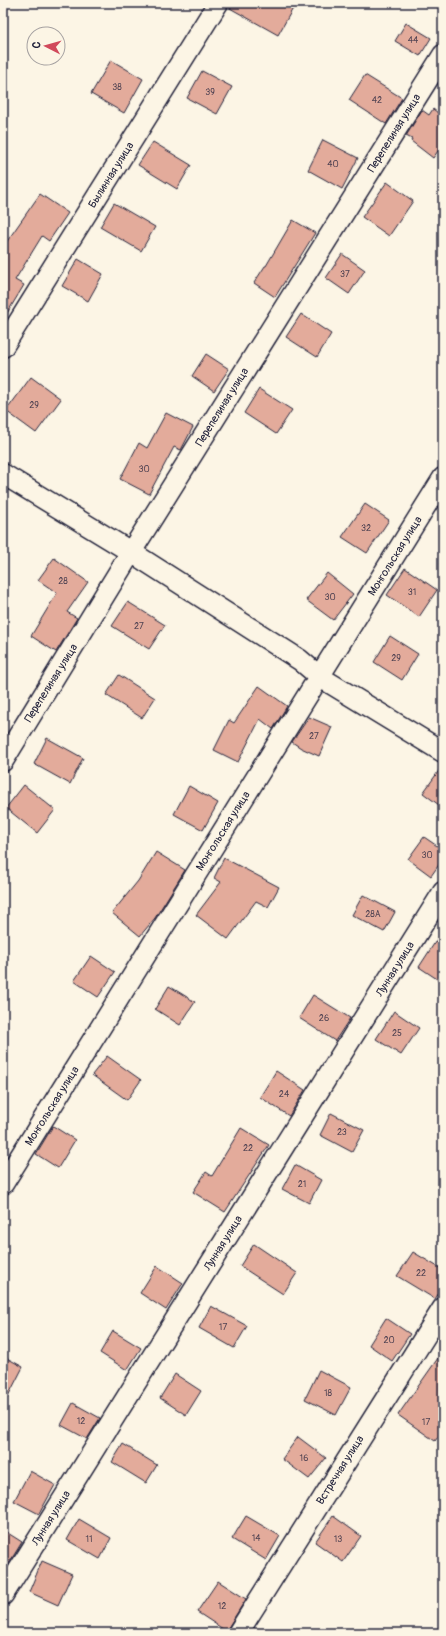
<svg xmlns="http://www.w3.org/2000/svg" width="446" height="1636" viewBox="0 0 446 1636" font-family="Pangolin,sans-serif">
  <rect width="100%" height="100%" fill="#fcf5e5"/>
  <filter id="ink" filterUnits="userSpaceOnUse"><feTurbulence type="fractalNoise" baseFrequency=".025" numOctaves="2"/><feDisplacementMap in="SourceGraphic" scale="8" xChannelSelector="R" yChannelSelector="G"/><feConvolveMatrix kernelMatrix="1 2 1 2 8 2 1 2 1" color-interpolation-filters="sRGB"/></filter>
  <g filter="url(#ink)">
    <path fill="#e3ab9b" stroke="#22223b" d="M229,3H296L278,35L228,7Z
      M406,23L431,38L420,56L395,41Z
      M111,60L143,79L124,113L91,94Z
      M202,71L232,87L217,114L187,98Z
      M365,75L402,98L386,124L349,100Z
      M433,109L443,117V144L433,158L411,141L412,139L406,136L422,110L429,115Z
      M323,140L358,158L342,189L308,170Z
      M153,142L191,165L177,189L138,165Z
      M387,182L413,201L389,236L362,217Z
      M40,194L68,213L49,241L42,236L15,280L24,285L3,320V247Z
      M114,203L155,227L141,251L100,227Z
      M293,220L315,233L275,297L254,283L265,266H266Z
      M342,254L365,270L349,294L326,278Z
      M78,259L103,274L88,301L62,286Z
      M301,314L331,334L317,357L286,337Z
      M206,354L229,369L214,391L192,376Z
      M31,377L61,399L36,433L6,411Z
      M259,389L292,410L276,434L244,413Z
      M166,413L193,427L181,450L174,447L149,494L120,479L139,443L147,448Z
      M365,504L389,520L367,553L342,537Z
      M54,558L88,582L67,612L77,618L56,652L31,636L57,593L38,580Z
      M405,568L437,590L419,617L387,595Z
      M327,573L353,594L333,620L306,600Z
      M128,602L165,625L149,649L112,626Z
      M390,636L418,654L402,680L374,662Z
      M119,675L155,698L142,718L106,695Z
      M259,686L287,706L273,729L260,719L238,762L214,750L229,720L234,723Z
      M309,717L332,727L319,756L301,748L292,742Z
      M47,738L83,758L70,784L34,764Z
      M443,765V808L423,793Z
      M24,785L55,810L37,833L6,808Z
      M189,786L218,803L203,830L174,814Z
      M424,837L443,850V859L431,876L408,859Z
      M156,852L185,870L155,918L140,936L112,913L138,881Z
      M224,858L279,887L268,907L256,901L228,939L196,915L221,882L214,878Z
      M363,895L395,912L384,932L352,915Z
      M443,930V983L419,967Z
      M91,956L115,972L98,997L74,981Z
      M169,986L195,1002L180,1025L155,1009Z
      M313,995L350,1018L335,1041L299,1018Z
      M394,1011L419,1028L401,1055L376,1039Z
      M107,1056L141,1080L127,1100L92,1075Z
      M276,1071L305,1090L289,1116L260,1097Z
      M331,1113L364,1130L352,1152L320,1135Z
      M53,1126L75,1140L58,1168L36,1154Z
      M241,1128L269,1145L225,1212L193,1192L206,1172L212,1176Z
      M295,1165L321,1180L309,1203L282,1189Z
      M254,1244L297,1273L283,1294L240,1266Z
      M413,1252L443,1270V1287L435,1299L397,1276Z
      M157,1266L183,1283L166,1310L140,1293Z
      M211,1306L247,1326L234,1348L199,1328Z
      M386,1318L410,1334L392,1361L369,1345Z
      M113,1331L141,1348L127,1370L100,1353Z
      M443,1351V1430L435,1441L398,1415Z
      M3,1356L23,1367L3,1406Z
      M319,1370L351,1387L336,1415L305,1399Z
      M175,1374L201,1391L186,1415L160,1398Z
      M73,1403L100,1418L87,1439L61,1425Z
      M298,1437L326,1458L309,1479L282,1459Z
      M123,1444L157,1465L146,1483L112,1462Z
      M30,1471L55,1485L39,1514L14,1501Z
      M246,1516L280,1536L266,1560L232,1539Z
      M333,1516L361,1536L343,1562L315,1542Z
      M79,1519L111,1538L100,1559L67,1540Z
      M3,1530L22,1542L3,1573Z
      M42,1561L72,1574L58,1605L29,1592Z
      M218,1581L246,1599L226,1631L197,1612Z"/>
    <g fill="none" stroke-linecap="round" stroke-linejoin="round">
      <defs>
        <path id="minor" d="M3,347L218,3
          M3,474L131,552L300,660L320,677L443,752
          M3,761L131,552L443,55
          M3,1184L443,478
          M3,1595L443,892
          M238,1633L443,1308"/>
      </defs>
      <use href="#minor" stroke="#22223b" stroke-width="23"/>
      <use href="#minor" stroke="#fcf5e5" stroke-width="20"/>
    </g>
  </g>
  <g text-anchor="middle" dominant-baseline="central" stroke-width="3" stroke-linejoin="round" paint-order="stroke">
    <g font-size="9" fill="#524453">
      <text x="413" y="40">44</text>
      <text x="117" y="87">38</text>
      <text x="210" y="92">39</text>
      <text x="377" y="100">42</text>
      <text x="333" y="164">40</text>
      <text x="345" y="274">37</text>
      <text x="34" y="405">29</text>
      <text x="144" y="469">30</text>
      <text x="366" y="528">32</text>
      <text x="63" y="581">28</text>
      <text x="412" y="592">31</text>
      <text x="330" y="597">30</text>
      <text x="139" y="626">27</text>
      <text x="396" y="658">29</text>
      <text x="314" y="736">27</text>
      <text x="427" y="855">30</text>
      <text x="373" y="914">28А</text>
      <text x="324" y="1018">26</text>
      <text x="397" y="1033">25</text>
      <text x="284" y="1094">24</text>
      <text x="342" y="1132">23</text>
      <text x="248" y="1148">22</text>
      <text x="302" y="1184">21</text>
      <text x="421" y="1273">22</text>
      <text x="223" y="1327">17</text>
      <text x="389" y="1340">20</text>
      <text x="328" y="1393">18</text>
      <text x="81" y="1421">12</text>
      <text x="426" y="1422">17</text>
      <text x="304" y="1458">16</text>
      <text x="256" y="1538">14</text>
      <text x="89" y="1539">11</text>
      <text x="338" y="1539">13</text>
      <text x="222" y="1606">12</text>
    </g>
    <g font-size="11" fill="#22223b" stroke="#fcf5e5">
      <text transform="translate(394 133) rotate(-58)">Перепелиная улица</text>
      <text transform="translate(111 175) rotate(-58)">Былинная улица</text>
      <text transform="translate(222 407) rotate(-58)">Перепелиная улица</text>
      <text transform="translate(395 556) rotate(-58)">Монгольская улица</text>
      <text transform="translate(51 683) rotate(-58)">Перепелиная улица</text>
      <text transform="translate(223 831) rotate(-58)">Монгольская улица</text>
      <text transform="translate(395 969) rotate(-58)">Лунная улица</text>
      <text transform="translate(52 1106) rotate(-58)">Монгольская улица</text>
      <text transform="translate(223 1243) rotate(-58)">Лунная улица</text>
      <text transform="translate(340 1470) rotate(-58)">Встречная улица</text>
      <text transform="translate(51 1518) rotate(-58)">Лунная улица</text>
    </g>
  </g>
  <rect width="446" height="1636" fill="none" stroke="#fcf5e5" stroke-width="16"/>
  <rect x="8" y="8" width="430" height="1620" fill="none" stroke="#22223b" stroke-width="1.5" filter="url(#ink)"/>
  <g transform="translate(46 46) rotate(276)"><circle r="19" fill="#fcf5e5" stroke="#a5a1a1"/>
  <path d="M0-3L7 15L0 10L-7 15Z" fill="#d1495b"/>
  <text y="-6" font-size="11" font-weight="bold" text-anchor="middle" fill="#22223b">С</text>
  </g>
</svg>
